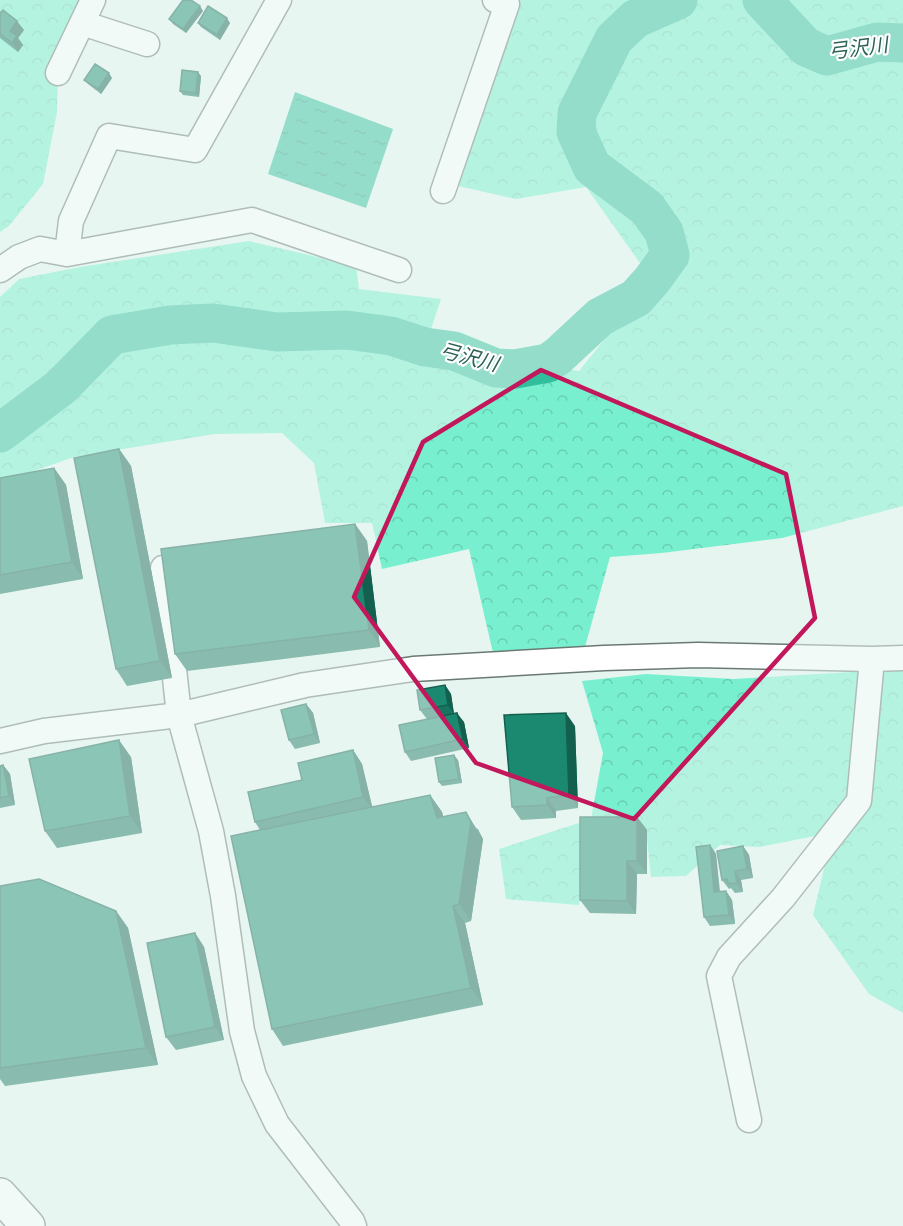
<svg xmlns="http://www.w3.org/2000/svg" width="903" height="1226" viewBox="0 0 903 1226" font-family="'Roboto Condensed','Noto Sans JP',sans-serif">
  <defs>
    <pattern id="forest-crowns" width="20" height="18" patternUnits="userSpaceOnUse" patternTransform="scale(1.5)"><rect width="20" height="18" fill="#78f0cf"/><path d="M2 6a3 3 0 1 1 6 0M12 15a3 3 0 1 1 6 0" fill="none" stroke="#68ceb2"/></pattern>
    <pattern id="water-ripples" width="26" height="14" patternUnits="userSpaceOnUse" patternTransform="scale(1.5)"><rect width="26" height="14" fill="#30be9d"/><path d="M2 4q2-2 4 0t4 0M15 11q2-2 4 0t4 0" fill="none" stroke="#299b80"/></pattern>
  </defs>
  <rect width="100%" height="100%" fill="#e7f5f0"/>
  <path fill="url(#forest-crowns)" d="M0,0H93L58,73L57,112L43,184L9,226L0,232Z
    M495,0H903V506L782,538L662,553L610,557L585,647L493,653L469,549L382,569L372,523H325L314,463L282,433L215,434L74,457L0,483V297L19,279L80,267L249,241L356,266L359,289L441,299L425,347L579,371L652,280L586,187L516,199L458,186L480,117Z
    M903,669V1013L869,994L813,915L827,856L815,836L759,847L720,845L686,876L651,877L646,830H590L579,905L506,899L499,849L591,819L603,753L582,681L646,674L734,679Z"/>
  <path fill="url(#water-ripples)" d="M295,92L393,129L366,208L268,174Z"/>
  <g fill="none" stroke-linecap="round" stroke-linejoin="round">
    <path stroke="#30be9d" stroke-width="39" d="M762,0L806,47L827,56L877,42L903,43
      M0,433L61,387L112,335L170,325L213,323L277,332L347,330L391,336L425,347L454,351L496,368L515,369L548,363L558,356L600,317L636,298L652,280L670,255L664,232L647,208L592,167L576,132L577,113L614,39L635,19L678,0"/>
    <defs>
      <path id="minor" d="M279,0L195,150L109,136L71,221L67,254L252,220L399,270
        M82,23L147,44
        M58,73L93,0
        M443,191L507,4L495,0
        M0,270L19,257L40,249L67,254
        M163,568L179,715L211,831L223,896L242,1031L254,1076L277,1124L352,1221L354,1226
        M0,741L44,731L179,715L305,685L413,669L604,658L698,655L872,659L903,658
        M749,1120L719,976L729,957L783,898L859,801L872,659"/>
      <path id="highway" d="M0,1195L28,1226"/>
    </defs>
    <use href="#minor" stroke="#6b7974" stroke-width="27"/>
    <use href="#highway" stroke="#6b7974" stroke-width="36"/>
    <use href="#minor" stroke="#fff" stroke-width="24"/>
    <use href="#highway" stroke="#fff" stroke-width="33"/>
  </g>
  <path fill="#177660" d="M203,11L186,33L173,24L169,19Z
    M0,13L24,30L18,38L23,45L18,52L0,38Z
    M198,23H230L220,40L201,27Z
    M201,76L199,97L183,95L180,91Z
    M112,78L101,94L88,84L84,80Z
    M119,449L131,466L172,678L127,686L116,669Z
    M54,468L66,485L83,579L0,594V478Z
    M355,524L367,541L380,647L187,671L175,654Z
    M445,685L451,694L454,714L464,722L469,748L411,761L405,752L427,719L420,710Z
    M306,704L313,713L320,743L295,749L289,740Z
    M575,726L578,808L556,811V818L521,820L512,807Z
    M353,750L362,764L372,807L430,795L442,812L443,817L478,829L483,839L471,921L465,923L483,1005L283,1046L272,1029L260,830L255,822L302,780Z
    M131,757L142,833L57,848L45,831Z
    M458,760L462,783L442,786L439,782Z
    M3,765L10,774L15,805L0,808V766Z
    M637,817L647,830V874H637L636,914L590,913L580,900Z
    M710,845L716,854L720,891H726L732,900L735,924L710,926L704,917Z
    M743,846L749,855L753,878L741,880L743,892L735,893L731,888L729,889L722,880Z
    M0,886L116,911L128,928L158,1065L5,1086L0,1079Z
    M195,933L204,947L224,1040L176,1050L166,1037Z"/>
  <path fill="#13604e" d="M200,6L203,11L186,33L183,29Z
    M227,18L230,23L220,40L217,35Z
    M17,21L24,30L18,38L23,45L18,52L12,43L10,31Z
    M198,72L201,76L199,97L196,93Z
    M109,73L112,78L101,94L98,89Z
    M119,449L131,466L172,678L160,661Z
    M54,468L66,485L83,579L72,562Z
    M355,524L367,541L380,647L369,630Z
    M445,685L451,694L454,714L448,705Z
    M306,704L313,713L320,743L314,734Z
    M457,713L464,722L469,748L463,739Z
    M566,713L575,726L578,808L569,795Z
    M119,740L131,757L142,833L130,816Z
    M353,750L362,764L373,810L363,797Z
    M454,755L458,760L462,783L459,779Z
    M3,765L10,774L15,805L9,796Z
    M430,795L442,812L448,835L437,818Z
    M547,798L556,811V818L547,805Z
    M466,812L483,839L471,921L459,904Z
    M637,817L647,830V874L637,861Z
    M710,845L716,854L720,901L714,892Z
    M743,846L749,855L753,878L747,869Z
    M627,861L637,874L636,914L627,901Z
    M735,871L741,880L743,892L737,883Z
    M726,891L732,900L735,924L729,915Z
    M453,906L465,923L483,1005L471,988Z
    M116,911L128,928L158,1065L146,1048Z
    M195,933L204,947L224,1040L215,1027Z"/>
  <path fill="#1b8970" stroke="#13604e" stroke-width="1.5" d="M183,0H191L200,6L183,29L169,19Z
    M208,6L227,18L217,35L198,23Z
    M3,10L17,21L10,31L17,36L12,43L0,34V13Z
    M95,64L109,73L98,89L84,80Z
    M182,70L198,72L196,93L180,91Z
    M119,449L160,661L116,669L74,458Z
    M54,468L72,562L0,575V478Z
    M355,524L369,630L175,654L161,549Z
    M445,685L448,705L420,710L417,690Z
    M306,704L314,734L289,740L281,710Z
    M457,713L463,739L405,752L399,725Z
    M566,713L569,795L547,798V805L512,807L504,715Z
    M119,740L130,816L45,831L29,759Z
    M353,750L363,797L255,822L248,792L302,780L298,763Z
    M454,755L459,779L439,782L435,758Z
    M3,765L9,796L0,798V766Z
    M430,795L437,818L466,812L471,822L459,904L453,906L471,988L272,1029L231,836Z
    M580,817H637V861H627V901L580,900Z
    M710,845L714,892L726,891L729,915L704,917L696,847Z
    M743,846L747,869L735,871L737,883L729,884L727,879L722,880L717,851Z
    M39,879L116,911L146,1048L0,1068V886Z
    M195,933L215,1027L166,1037L147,943Z"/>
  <path d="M0 0H903V1226H0ZM541,370L786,474L815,618L634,819L476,763L354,597L423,442Z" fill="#e7f5f0" fill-opacity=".55" fill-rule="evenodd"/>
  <path fill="none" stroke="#c2185b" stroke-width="4.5" stroke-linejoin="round" d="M541,370L786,474L815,618L634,819L476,763L354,597L423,442Z"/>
  <g text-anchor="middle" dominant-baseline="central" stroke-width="4.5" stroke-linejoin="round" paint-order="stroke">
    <g font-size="20" font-style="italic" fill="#2c6253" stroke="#fff">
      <text transform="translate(858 48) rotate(-7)">弓沢川</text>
      <text transform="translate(469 357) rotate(15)">弓沢川</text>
    </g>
  </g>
</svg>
